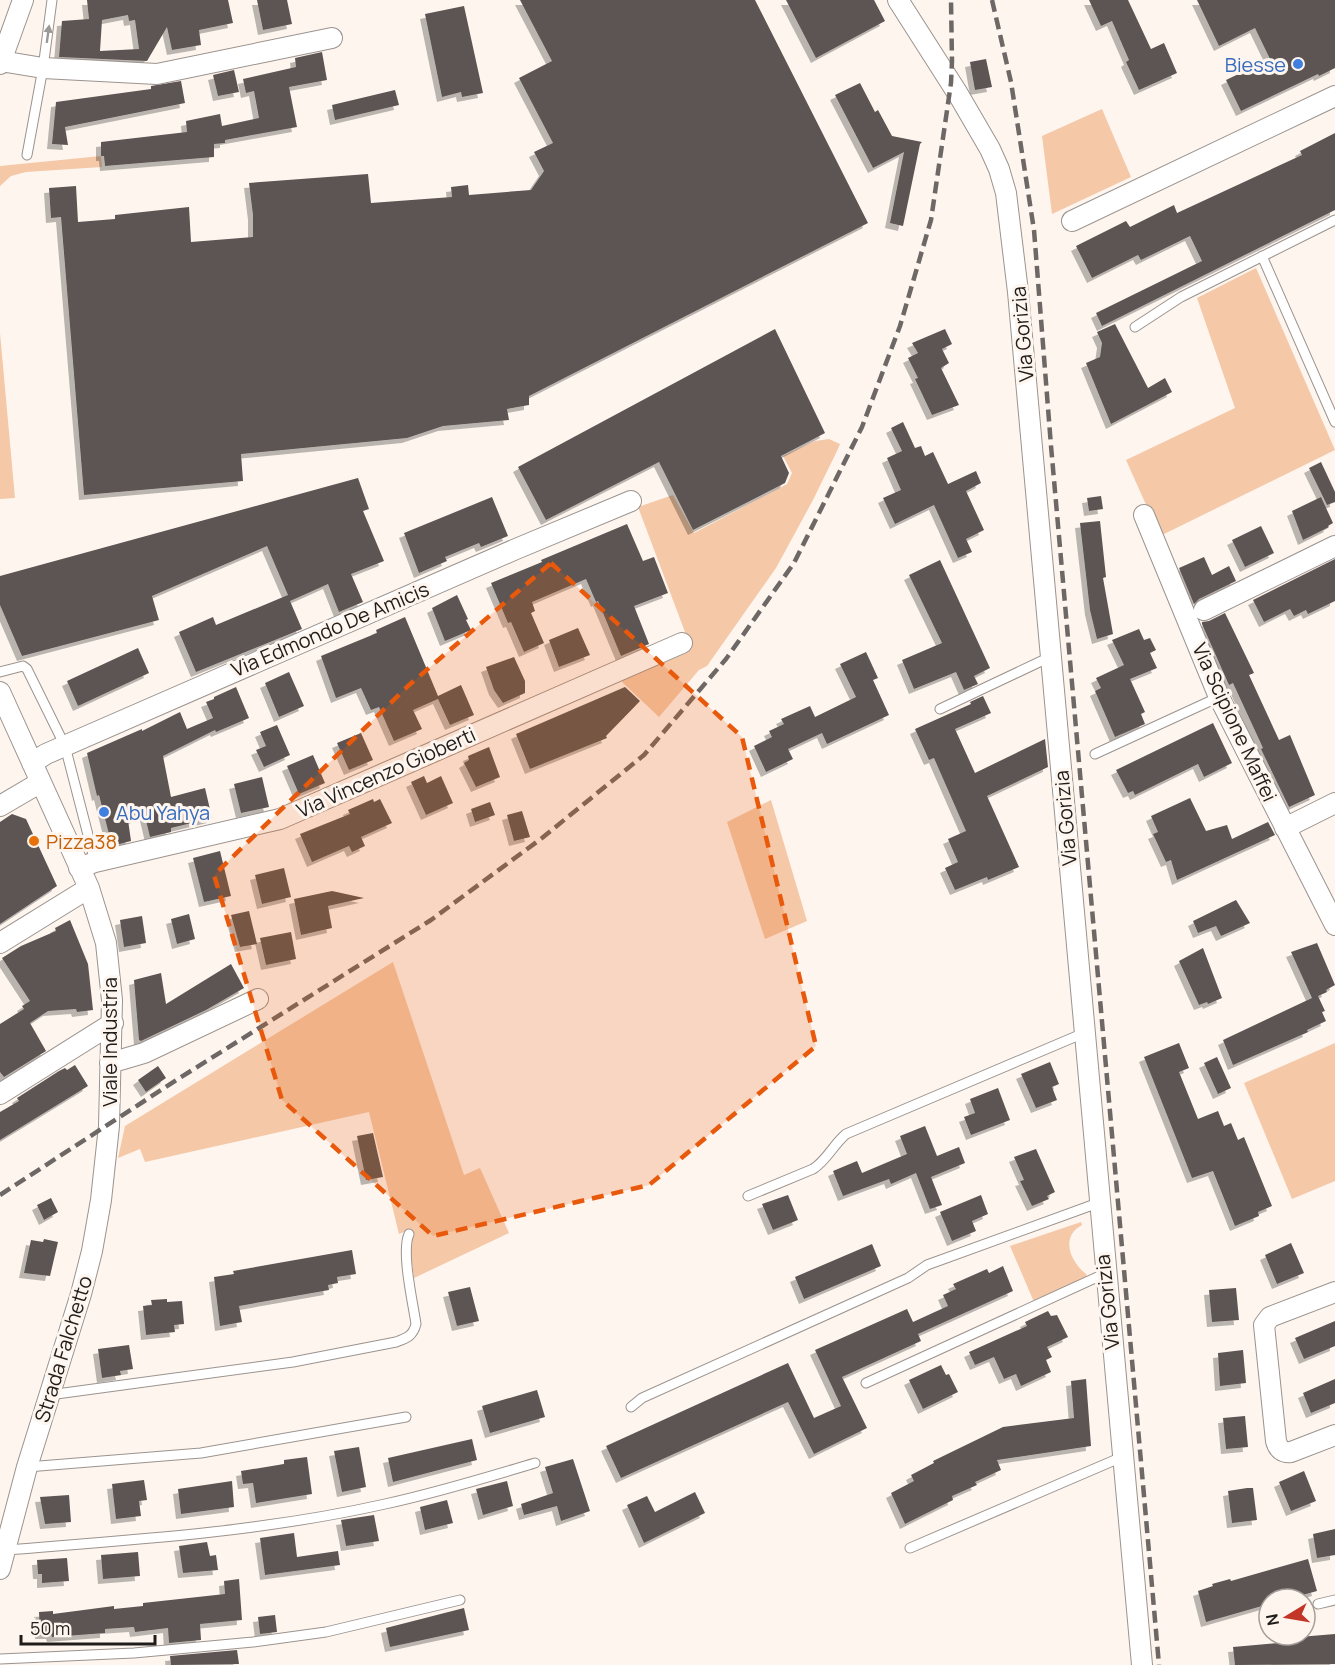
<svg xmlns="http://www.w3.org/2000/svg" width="1335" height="1665" viewBox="0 0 1335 1665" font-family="Manrope,sans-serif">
  <defs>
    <filter id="shadow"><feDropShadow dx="-5" dy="5" stdDeviation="0" flood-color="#0004"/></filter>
  </defs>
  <rect width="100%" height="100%" fill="#fef5ef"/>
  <path fill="#f5c8a8" d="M1102,109L1131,177L1052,214L1042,136Z
    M101,156L102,167L26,172L11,176L0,186V166Z
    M1256,268L1335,450L1160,536L1126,460L1235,408L1197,298Z
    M0,333L15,498L0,499Z
    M829,439L840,444L837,451L813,500L776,568L707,666L699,670L659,717L622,682L627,675L691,648L638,507L673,495L694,533L787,484L792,473L783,456L815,441Z
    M771,800L807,921L765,939L727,822Z
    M393,962L464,1175L480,1168L509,1233L414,1278L410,1247L413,1236L411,1229L399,1234L369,1112L145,1162L140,1149L118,1158L125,1126Z
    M1335,1043V1181L1292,1199L1244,1083Z
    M1081,1222L1082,1225C1060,1237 1070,1261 1086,1274L1087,1277L1034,1302L1010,1246Z"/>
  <path fill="#5d5452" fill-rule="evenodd" filter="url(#shadow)" d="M87,0H228L233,23L199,30L201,45L172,50L167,27L147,61L59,57L62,21L89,19ZM128,15L129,21L135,20L139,49L100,51L102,20Z
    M257,0H287L292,24L263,30Z
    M520,0H755L868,223L529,396V405L507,409L509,420L443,426L407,438L241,454L243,481L84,495L61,217L51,218L49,188L76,186L78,222L115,219V215L189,207L191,242L253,237V215L249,183L368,174L371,203L452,197L451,187L468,185L469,195L531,190L544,171L534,152L553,143L519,78L552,61Z
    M786,0H874L885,21L816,58Z
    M1089,0H1128L1151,49L1164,43L1177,73L1139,90L1126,62L1129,60L1112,21L1101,26Z
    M1197,0H1335V68L1319,76L1318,74L1241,111L1226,80L1270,59L1255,28L1219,46Z
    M464,6L483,93L462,97L461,92L442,97L425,14Z
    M322,52L327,80L289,87L297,127L225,140V143L214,144V157L105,166L104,156H101V142L187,132L186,121L220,114L222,126L259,118L254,91L246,93L243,79L296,67L295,58Z
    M986,59L992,87L975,90L970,62Z
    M234,70L239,92L218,96L213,75Z
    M181,81L185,103L65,127L68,145L52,144L56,102L151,89V86Z
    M860,83L875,112L878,110L892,136L922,142L920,144L903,226L890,223L904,152L873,168L835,95Z
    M395,90L399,105L335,120L332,105Z
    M1335,133V210L1102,326L1096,313L1202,261L1190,236L1141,260L1138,255L1092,278L1076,246L1126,221L1130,227L1174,205L1177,213L1302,155L1300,151Z
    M1115,324L1148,388L1165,378L1172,392L1111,424L1086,363L1100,357L1102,343L1097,332Z
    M775,329L825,433L781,456L789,473L785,483L693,530L659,462L546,520L518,467Z
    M945,329L952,344L942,349L949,363L941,368L959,405L932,415L915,379L918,378L908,358L918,353L912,343Z
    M903,422L915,448L921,446L925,456L933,452L948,484L976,471L981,483L966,491L984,530L966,539L972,552L958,558L934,505L895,524L883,498L901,490L887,458L902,451L891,428Z
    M1321,462L1335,492V502L1327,505L1309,468Z
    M358,478L369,509L363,511L384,561L351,574L363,602L339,612L328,584L308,593L290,601L302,629L196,672L179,632L213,617L216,625L288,595L267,546L152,596L159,620L22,656L0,605V576Z
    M1101,496L1103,509L1089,511L1087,498Z
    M492,497L508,536L481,547L479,543L445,557L447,561L419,573L404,533Z
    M1321,497L1333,523L1328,526L1329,527L1303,540L1292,511Z
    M1100,521L1106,577L1103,578L1113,634L1097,639L1090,610L1080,523Z
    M627,524L643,561L654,557L668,593L634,606L649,644L621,656L598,601L596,602L586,579L532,602L535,611L531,613L544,643L524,652L511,622L508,623L491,583L542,562L541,560Z
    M1261,526L1274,553L1245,567L1232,540Z
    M1204,557L1212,575L1229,566L1236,581L1199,599L1194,604L1179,568Z
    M1335,559V601L1308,614L1306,610L1294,616L1290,609L1264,622L1253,600Z
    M940,560L990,668L974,676L978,684L964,690L956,672L914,689L902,660L942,643L909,575Z
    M457,595L468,619L466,620L471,630L445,641L432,608Z
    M1225,613L1254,673L1249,675L1279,740L1290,735L1315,795L1289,807L1261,749L1263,748L1233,683L1229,685L1202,624V622L1209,621Z
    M405,617L438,696L461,685L474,715L450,725L438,699L413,710L422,729L394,741L379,707L371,710L361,688L336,698L321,656L377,633L376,630Z
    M578,628L590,655L559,667L549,640Z
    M1139,629L1144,640L1150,638L1156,650L1150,653L1157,668L1130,679L1145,712L1141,714L1145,724L1115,737L1095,691L1101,688L1096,678L1124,665L1112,640Z
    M138,648L149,673L78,706L67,681Z
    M866,652L878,678L873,680L889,715L827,744L822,733L788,749L793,759L766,772L754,746L772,737L769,731L784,724L781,719L810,706L815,717L856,697L840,664Z
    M514,657L525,681V693L503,703L494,690L486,667Z
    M289,672L304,706L279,717L265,683Z
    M236,687L249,718L216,732L215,730L163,756L171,797L205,788L212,818L171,828V832L150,837L145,816L128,820L131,841L112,846L99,795L97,796L87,753L142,729V731L180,712L187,729L213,718L206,702L214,699V697Z
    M625,687L640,701L606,736L607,738L530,769L516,734Z
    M983,696L991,713L955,729L975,773L1045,739L1048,767L987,796L1019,867L988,880L987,877L955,890L945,868L958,862L948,839L966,831L934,758L929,760L915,729L971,704L970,702Z
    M1213,723L1232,763L1204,777L1198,764L1135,795L1133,791L1128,793L1116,770Z
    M277,725L290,755L264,767L256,750L266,746L260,732Z
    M361,733L373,760L349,770L337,743Z
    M489,747L500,777L476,787L464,763L469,760L468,756Z
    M313,755L325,783L299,794L287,766Z
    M424,776L427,783L441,776L453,803L426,815L411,782Z
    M262,777L269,807L241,813L234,784Z
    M1190,798L1206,831L1227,825L1232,839L1268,822L1275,835L1177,880L1171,860L1166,862L1153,834L1158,832L1151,816Z
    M373,799L374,802L380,799L392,823L361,837L365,846L352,852L349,846L312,862L300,834L350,814L348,810Z
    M490,802L495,815L475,822L471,809Z
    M522,811L530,837L514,841L507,815Z
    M12,814L26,819L57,886L0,924V822Z
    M220,851L231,896L204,902L193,858Z
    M284,868L291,897L262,904L255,875Z
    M332,891L364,898L328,906L332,928L301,935L294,899Z
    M1236,900L1250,923L1221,936L1216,926L1198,933L1193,921Z
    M249,911L257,944L240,947L231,915Z
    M189,914L195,939L177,944L171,919Z
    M142,916L146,943L124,947L120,920Z
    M70,920L88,964L93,1010L77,1012L76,1009L48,1011L30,1023L46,1051L4,1077L0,1072V1024L24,1009L22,1006L30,1001L2,958L21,946L56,931L55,928Z
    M291,932L296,959L266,965L260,938Z
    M1317,943L1335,985L1326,990L1327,992L1318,996L1325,1011L1322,1012L1326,1021L1307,1030L1308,1032L1233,1065L1223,1040L1312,998L1291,952Z
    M1203,948L1222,998L1208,1004L1207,1002L1199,1005L1179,961Z
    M231,964L244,988L206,1010L141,1041L139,1040L134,980L161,973L166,1004Z
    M1179,1043L1189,1068L1179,1072L1198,1119L1218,1111L1224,1126L1231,1123L1238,1140L1244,1137L1272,1206L1258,1212L1259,1216L1235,1226L1213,1171L1192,1178L1144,1057Z
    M1217,1057L1231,1088L1218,1094L1204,1063Z
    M1050,1062L1059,1084L1052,1087L1057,1100L1036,1108L1021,1074Z
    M75,1065L88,1086L0,1140V1112L19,1101L17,1098L59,1071L65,1068L67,1070Z
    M158,1066L166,1078L146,1092L138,1080Z
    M998,1088L1010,1120L971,1135L964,1117L975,1113L970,1099Z
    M925,1126L937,1156L959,1147L965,1163L931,1177L942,1205L930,1209L916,1173L891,1184L889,1179L843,1196L833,1171L857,1161L862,1173L907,1154L900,1136Z
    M373,1133L383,1177L366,1180L357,1136Z
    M1036,1149L1055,1192L1047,1196L1049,1199L1032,1206L1020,1181L1024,1180L1014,1157Z
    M788,1195L798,1220L773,1230L762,1204Z
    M981,1195L988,1214L972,1221L976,1231L952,1241L940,1212Z
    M51,1198L58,1212L44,1220L37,1205Z
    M44,1239L58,1242L50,1276L24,1273L31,1240L43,1242Z
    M1291,1243L1304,1273L1277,1284L1265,1255Z
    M872,1244L881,1266L804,1299L795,1277Z
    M352,1250L356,1274L337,1277L338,1283L328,1285L329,1290L239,1306L242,1322L220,1326L214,1277L234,1274L233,1271Z
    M1003,1266L1013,1291L918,1334L921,1341L842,1377L867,1428L814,1454L788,1402L621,1478L606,1446L788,1363L814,1418L841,1406L815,1350L907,1309L913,1322L948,1306L943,1295L956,1289L953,1284L987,1269L989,1273Z
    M470,1287L479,1321L457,1326L448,1292Z
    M1236,1288L1239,1320L1212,1322L1209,1290Z
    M167,1299V1302L182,1301L184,1324L174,1325L175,1332L146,1335L143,1306L152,1305L151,1300Z
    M1048,1311L1051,1316L1057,1315L1068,1337L1047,1347L1052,1357L1046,1360L1051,1372L1021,1386L1016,1374L1004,1379L994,1357L975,1365L969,1352L1027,1326L1025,1322Z
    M1335,1321V1346L1304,1359L1295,1338Z
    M129,1345L133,1369L120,1371L121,1375L102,1378L98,1349Z
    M1243,1350L1246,1383L1220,1386L1218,1353Z
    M941,1365L946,1375L949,1374L958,1392L923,1409L909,1380Z
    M1086,1379L1091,1446L997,1460L1001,1470L975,1482L977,1485L952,1496L953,1500L905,1524L891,1493L914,1481L911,1475L934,1463L933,1461L1003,1427L1074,1418L1071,1381Z
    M1335,1379V1403L1311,1413L1303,1393Z
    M537,1390L545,1417L490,1433L482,1406Z
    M1245,1416L1248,1447L1226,1449L1223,1418Z
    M472,1439L477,1460L393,1482L388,1458Z
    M359,1447L366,1487L342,1492L334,1451Z
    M307,1457L312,1494L256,1503L253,1483L243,1484L241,1471L284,1464V1460Z
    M573,1459L590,1511L561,1521L557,1506L524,1515L521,1504L553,1493L545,1467Z
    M1304,1471L1316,1501L1291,1511L1279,1482Z
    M144,1480L147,1500L139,1501L141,1516L116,1519L112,1484Z
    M232,1481L234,1507L181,1514L178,1489Z
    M507,1481L513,1506L483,1515L476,1489Z
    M1247,1488H1253L1257,1520L1232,1523L1228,1491Z
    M695,1492L705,1513L644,1543L627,1505L647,1496L655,1512Z
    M69,1495L71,1522L45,1524L40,1497Z
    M447,1500L453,1523L425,1530L420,1507Z
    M374,1515L379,1541L346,1546L341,1520Z
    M1335,1529V1555L1317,1558L1313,1534Z
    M294,1533L297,1557L338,1551L340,1565L265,1575L260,1538Z
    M207,1542L210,1556L216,1555L218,1570L183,1573L179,1546Z
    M138,1552L140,1576L103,1579L101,1555Z
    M67,1558L69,1581L42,1583V1574H38L37,1560Z
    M1308,1559L1317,1591L1288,1599H1269V1604L1206,1622L1198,1591L1213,1586L1212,1584L1230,1579L1231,1581Z
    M239,1579L242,1620L200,1624L201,1640L169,1643L168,1628L135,1632L134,1627L105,1629V1633L52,1637L51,1634H40L39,1612L53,1611V1614L114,1606V1609L143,1606V1603L225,1594L224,1581Z
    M464,1608L469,1630L390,1647L386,1628Z
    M275,1615L277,1632L260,1634L258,1617Z
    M1335,1634V1664L1235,1665L1233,1647L1300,1641L1299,1637Z
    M237,1650L239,1664L171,1665L170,1656Z"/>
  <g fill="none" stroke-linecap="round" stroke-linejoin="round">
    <defs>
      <path id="service" d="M27,155L43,68L52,0
        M1262,256L1335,422
        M1135,327L1181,297L1335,220
        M0,672L23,666L27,669L65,746L95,862
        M940,709L1050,657
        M1095,754L1219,697
        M748,1196L813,1169C827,1160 833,1145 846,1134L1084,1033
        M866,1383L1104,1274
        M49,1395L293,1362L396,1342C407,1338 413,1336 416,1324C413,1303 401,1252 409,1234
        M631,1407L642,1398L908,1278L927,1265L1098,1203
        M27,1467L201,1453L406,1417
        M910,1548L1122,1457
        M5,1550C132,1540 261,1532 385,1504C436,1493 485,1478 535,1463
        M1318,1604L1335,1600
        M0,1659L134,1653L253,1642L326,1632L460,1600"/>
      <path id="minor" d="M898,0L958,94L990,149L999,169L1006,193L1018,292C1058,749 1099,1207 1142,1665
        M1,61L43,68L157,74L332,38
        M0,64L23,0
        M1072,221L1335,96
        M1144,515L1219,697L1335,925
        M1204,610L1335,546
        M0,692L89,888L106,943L112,1000L109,1126L101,1200L92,1251L81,1294L27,1467L0,1569
        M32,763L46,754L516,549L631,501
        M0,806L41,782
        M1285,828L1335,803
        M79,868L95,862L280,819L682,643
        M0,943L89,888
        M110,1063L144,1053L258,999
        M0,1094L113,1023
        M1335,1292L1270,1317L1264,1325L1276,1441C1278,1449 1283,1453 1291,1452L1335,1435"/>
    </defs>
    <use href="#service" stroke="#9b938e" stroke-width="11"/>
    <use href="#minor" stroke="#9b938e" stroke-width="22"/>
    <use href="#service" stroke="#fff" stroke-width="9"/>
    <use href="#minor" stroke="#fff" stroke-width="20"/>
    <path stroke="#6d6865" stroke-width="4.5" stroke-dasharray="12 6" stroke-linecap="butt" d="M992,0L1011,82L1034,230L1051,446L1159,1665
      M0,1195L178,1079L431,920L542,838L644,755L726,659L794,563L862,427L900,326L931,220L951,83L952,61L951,0"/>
  </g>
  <defs><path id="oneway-solid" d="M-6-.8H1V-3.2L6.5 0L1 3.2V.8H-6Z" transform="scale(1.5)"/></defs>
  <use fill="#9a9998" href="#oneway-solid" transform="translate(48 34) rotate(-82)"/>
  <path fill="#e8590c" fill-opacity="0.2" stroke="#e8590c" stroke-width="4.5" stroke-dasharray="12 8" stroke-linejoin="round" d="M551,563L742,737L816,1046L649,1185L433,1236L282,1100L214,875L408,686Z"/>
  <g fill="#3f7fe0" stroke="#fef5ef" stroke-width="2">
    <circle cx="1298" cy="64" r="6"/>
    <circle cx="104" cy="812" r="6"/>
  </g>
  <circle fill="#e8710a" stroke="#fef5ef" stroke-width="2" cx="34" cy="841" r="6"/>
  <g text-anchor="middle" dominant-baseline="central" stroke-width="6" stroke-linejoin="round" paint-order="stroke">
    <g font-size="20" fill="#366cbe" stroke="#fef5ef" text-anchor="end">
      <text x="1286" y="64">Biesse</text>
      <text x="116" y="812" text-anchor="start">Abu Yahya</text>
    </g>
    <g font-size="20" fill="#1f1c1a" stroke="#fef5ef">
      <text transform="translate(1022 334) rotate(-95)">Via Gorizia</text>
      <text transform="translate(330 629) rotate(-23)">Via Edmondo De Amicis</text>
      <text transform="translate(1235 722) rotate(65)">Via Scipione Maffei</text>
      <text transform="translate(386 772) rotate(-24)">Via Vincenzo Gioberti</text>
      <text transform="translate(1065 818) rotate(-95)">Via Gorizia</text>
      <text transform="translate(109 1042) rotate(-90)">Viale Industria</text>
      <text transform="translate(1107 1302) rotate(-96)">Via Gorizia</text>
      <text transform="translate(63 1349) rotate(-73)">Strada Falchetto</text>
    </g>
    <g font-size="20" fill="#c56008" stroke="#fef5ef" text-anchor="start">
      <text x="46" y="841">Pizza38</text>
    </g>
  </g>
  <g transform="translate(1287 1617) rotate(259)"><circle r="28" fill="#fef5ef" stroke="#a59e9a" stroke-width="1.5"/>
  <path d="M0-4.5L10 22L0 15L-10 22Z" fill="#c33627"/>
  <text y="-9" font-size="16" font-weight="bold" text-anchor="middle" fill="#1f1c1a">N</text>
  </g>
  <path d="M21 1635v9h134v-9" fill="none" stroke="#1f1c1a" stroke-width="3"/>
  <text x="30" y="1635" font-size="18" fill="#1f1c1a" stroke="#fef5ef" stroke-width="4.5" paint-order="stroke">50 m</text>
</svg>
